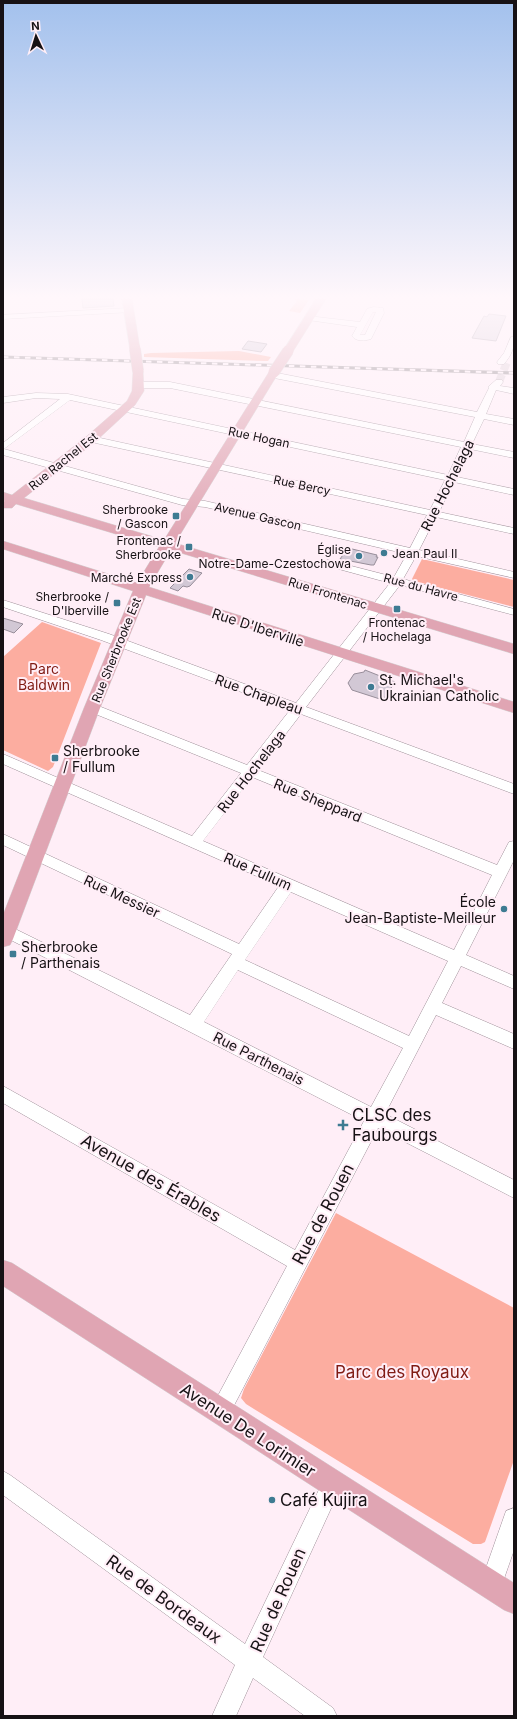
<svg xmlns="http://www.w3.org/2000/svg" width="517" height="1719" viewBox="0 0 517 1719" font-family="Inter,sans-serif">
  <rect width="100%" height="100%" fill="#ffeef7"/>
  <path fill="#fcada0" d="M295,299L309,300L300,313L289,311L297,301Z
    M239,351L271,357L268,361H265L144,357V354L151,353Z
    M422,559L514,580V607L414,581L412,579Z
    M42,622L101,643L53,767L48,771L3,750V657Z
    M336,1213L514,1308V1460L485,1542L481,1544H473L246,1404L241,1398L244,1389Z"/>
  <path fill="#d2c8d5" stroke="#988e9a" d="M82,299H113L114,306L83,308Z
    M489,314L506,316L496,341L472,338L484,316L487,317Z
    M248,341L267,344L261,352L242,349Z
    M348,548L377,555L376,557H378L374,565H371L340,559Z
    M189,569L202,573L190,586L187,587L183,586L178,591L170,588Z
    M3,618L23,624L14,633L3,629Z
    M365,670L395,682L383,700L352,690L348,683L354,674L364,672Z"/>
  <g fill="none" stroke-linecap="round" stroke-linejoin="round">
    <path stroke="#dccdd5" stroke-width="8" stroke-dasharray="8 4.5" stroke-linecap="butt" d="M499,382L507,362"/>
    <defs>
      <path id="minor" d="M374,307L383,308L384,313L371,339C364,341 357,342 352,336L357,327L308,320L304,318L308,316L360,322L367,309ZM373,312H376L365,335H360Z
        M129,308H132V312L3,319V315Z
        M511,337H514C514,349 512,354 504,364H498L497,362L504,353Z
        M272,372L477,412L489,388L488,387L496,380H502L503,382L500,386L514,388V394L496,390L486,414L514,419V425L484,419L472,444L514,452V458L470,449L457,477L514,489V495L454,482L439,512L514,528V534L436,517L419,550L514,572V578L416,556L403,579L514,609V615L400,585L306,707L514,784V794L301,714L258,770L497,865L509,842L514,841V860L466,955L514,976V989L461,966L442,1003L514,1034V1049L436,1015L385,1114L514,1180V1198L378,1128L227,1419L220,1422L213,1419L210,1412L213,1405L287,1266L3,1103V1086L295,1250L364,1121L3,936V923L190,1015L232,954L3,845V834L239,944L279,886L3,764V754L192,836L241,773L88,711L86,708L88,705L92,704L96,705L247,765L290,710L101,640L3,607V600L109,634L296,703L390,583L324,565L323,563L324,561L328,560L394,577L407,554L205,507L182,505L3,455V443L60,399L36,398L3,403V397L36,393L68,394L448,475L461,447L170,388H139L135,385L139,382H170L464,442L475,417L269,377L268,375ZM70,400L445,480L430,510L91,436L86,439L91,442L427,515L410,548L205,501L183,499L4,449ZM252,777L492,875L454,950L203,841ZM291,892L448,961L409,1036L245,960ZM238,970L403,1048L371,1107L204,1022Z
        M3,1471L10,1475L245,1644L325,1477L332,1473L339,1477L343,1484L339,1491L263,1657L333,1708L337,1716H305L253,1678L236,1716H212L235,1665L3,1495Z
        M514,1508V1550L499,1593L491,1596L483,1593L480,1585L506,1511Z"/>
      <path id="major" d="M122,299H132L140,349L139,351H131L130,349Z
        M316,299H326L292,353H284L283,351Z
        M138,368L143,371L144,391L135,405L95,442L24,498L164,540L269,372L274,369L278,370L279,372L175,543L514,644V654L171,550L149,587L514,702V713L146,595L100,708L13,939L10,945L3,947V915L84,708L133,591L3,549V541L137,583L159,547L16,504L12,508H3V502L5,501L3,500V492L12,495L87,436L127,401L132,391L133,371Z
        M3,1260L12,1263L514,1583V1614L504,1610L3,1286Z"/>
    </defs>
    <use href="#minor" stroke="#9f9099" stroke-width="1"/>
    <use href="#major" stroke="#d5d4d5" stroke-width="1"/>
    <use href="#minor" fill="#fff" fill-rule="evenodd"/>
    <use href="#major" fill="#e0a5b3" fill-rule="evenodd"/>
    <defs>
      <path id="rail" d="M3,357L514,373"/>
    </defs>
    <use href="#rail" stroke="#867c81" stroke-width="3"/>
    <use href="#rail" stroke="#ffeef7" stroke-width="2" stroke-dasharray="5.5" stroke-linecap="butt"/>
    <defs>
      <path id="major-bridge" d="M135,349L138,371
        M274,372L288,351"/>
    </defs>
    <use href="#major-bridge" stroke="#d5d4d5" stroke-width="12" stroke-linecap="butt"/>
    <use href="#major-bridge" stroke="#e0a5b3" stroke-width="11"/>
  </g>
  <linearGradient id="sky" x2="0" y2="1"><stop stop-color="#a3c1ed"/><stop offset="0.55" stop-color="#fff7fb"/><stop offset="1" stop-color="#fff7fb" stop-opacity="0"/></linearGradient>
  <rect width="517" height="540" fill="url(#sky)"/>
  <g fill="#3e7b92" stroke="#ffeef7" stroke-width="1.5">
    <rect x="172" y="512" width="8" height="8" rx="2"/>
    <rect x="185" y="543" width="8" height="8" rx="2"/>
    <circle cx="384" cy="553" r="4"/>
    <circle cx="359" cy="556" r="4"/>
    <circle cx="190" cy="577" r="4"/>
    <rect x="113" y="599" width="8" height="8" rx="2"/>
    <rect x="393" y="605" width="8" height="8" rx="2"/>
    <circle cx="371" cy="687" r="4"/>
    <rect x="51" y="754" width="8" height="8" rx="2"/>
    <circle cx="504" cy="909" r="4"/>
    <rect x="9" y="950" width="8" height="8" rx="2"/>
    <path d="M341 1119h4v4h4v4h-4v4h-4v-4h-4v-4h4z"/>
    <circle cx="272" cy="1500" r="4"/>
  </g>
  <g text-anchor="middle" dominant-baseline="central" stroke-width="4" stroke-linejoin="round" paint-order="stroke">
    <g font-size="12" fill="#161114" stroke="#ffeef7">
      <text transform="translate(259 437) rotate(12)">Rue Hogan</text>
      <text transform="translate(63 461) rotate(-39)">Rue Rachel Est</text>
      <text transform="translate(302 485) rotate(12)">Rue Bercy</text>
      <text transform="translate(258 516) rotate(13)">Avenue Gascon</text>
      <text transform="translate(421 587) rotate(15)">Rue du Havre</text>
      <text transform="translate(328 593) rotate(17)">Rue Frontenac</text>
      <text transform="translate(116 650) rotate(-68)">Rue Sherbrooke Est</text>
    </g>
    <g font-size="12" fill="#161114" stroke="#ffeef7" text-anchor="end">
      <text x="168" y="509">Sherbrooke<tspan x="168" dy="14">/ Gascon</tspan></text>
      <text x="181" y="540">Frontenac /<tspan x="181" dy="14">Sherbrooke</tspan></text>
      <text x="351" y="549">Église<tspan x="351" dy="14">Notre-Dame-Czestochowa</tspan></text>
      <text x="392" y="553" text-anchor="start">Jean Paul II</text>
      <text x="182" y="577">Marché Express</text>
      <text x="109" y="596">Sherbrooke /<tspan x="109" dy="14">D'Iberville</tspan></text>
      <text x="397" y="622" text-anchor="middle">Frontenac<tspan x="397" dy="14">/ Hochelaga</tspan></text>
    </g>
    <g font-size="14" fill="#161114" stroke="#ffeef7">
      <text transform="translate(447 485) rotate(-63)">Rue Hochelaga</text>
      <text transform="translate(258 627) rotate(18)">Rue D'Iberville</text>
      <text transform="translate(259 694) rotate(20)">Rue Chapleau</text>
      <text transform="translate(251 771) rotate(-52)">Rue Hochelaga</text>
      <text transform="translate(318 800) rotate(22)">Rue Sheppard</text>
      <text transform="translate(258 871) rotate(24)">Rue Fullum</text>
      <text transform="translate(122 896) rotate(25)">Rue Messier</text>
      <text transform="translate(259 1058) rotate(27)">Rue Parthenais</text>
    </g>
    <g font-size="14" fill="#801b14" stroke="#ffeef7">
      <text x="44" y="668">Parc<tspan x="44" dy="16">Baldwin</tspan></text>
    </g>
    <g font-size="14" fill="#161114" stroke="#ffeef7" text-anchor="start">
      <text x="379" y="679">St. Michael's<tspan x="379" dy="16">Ukrainian Catholic</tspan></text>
      <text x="63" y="750">Sherbrooke<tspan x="63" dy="16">/ Fullum</tspan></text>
      <text x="496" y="901" text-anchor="end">École<tspan x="496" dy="16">Jean-Baptiste-Meilleur</tspan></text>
      <text x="21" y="946">Sherbrooke<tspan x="21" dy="16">/ Parthenais</tspan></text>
    </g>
    <g font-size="17" fill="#161114" stroke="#ffeef7" text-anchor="start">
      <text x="352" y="1115">CLSC des<tspan x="352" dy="20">Faubourgs</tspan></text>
      <text x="280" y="1500">Café Kujira</text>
    </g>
    <g font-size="17" fill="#161114" stroke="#ffeef7">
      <text transform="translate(151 1178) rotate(30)">Avenue des Érables</text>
      <text transform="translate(323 1214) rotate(-62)">Rue de Rouen</text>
      <text transform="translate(248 1430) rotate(33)">Avenue De Lorimier</text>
      <text transform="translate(164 1599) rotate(36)">Rue de Bordeaux</text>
      <text transform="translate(278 1600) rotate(-66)">Rue de Rouen</text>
    </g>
    <g font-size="17" fill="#801b14" stroke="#ffeef7">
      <text x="402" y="1372">Parc des Royaux</text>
    </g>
  </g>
  <rect width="517" height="1719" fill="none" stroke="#161114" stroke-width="8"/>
  <g transform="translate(36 36) rotate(356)" stroke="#ffeef7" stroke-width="3" paint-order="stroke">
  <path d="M0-3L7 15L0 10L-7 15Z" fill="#161114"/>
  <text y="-6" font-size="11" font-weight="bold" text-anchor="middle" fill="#161114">N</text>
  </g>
</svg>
